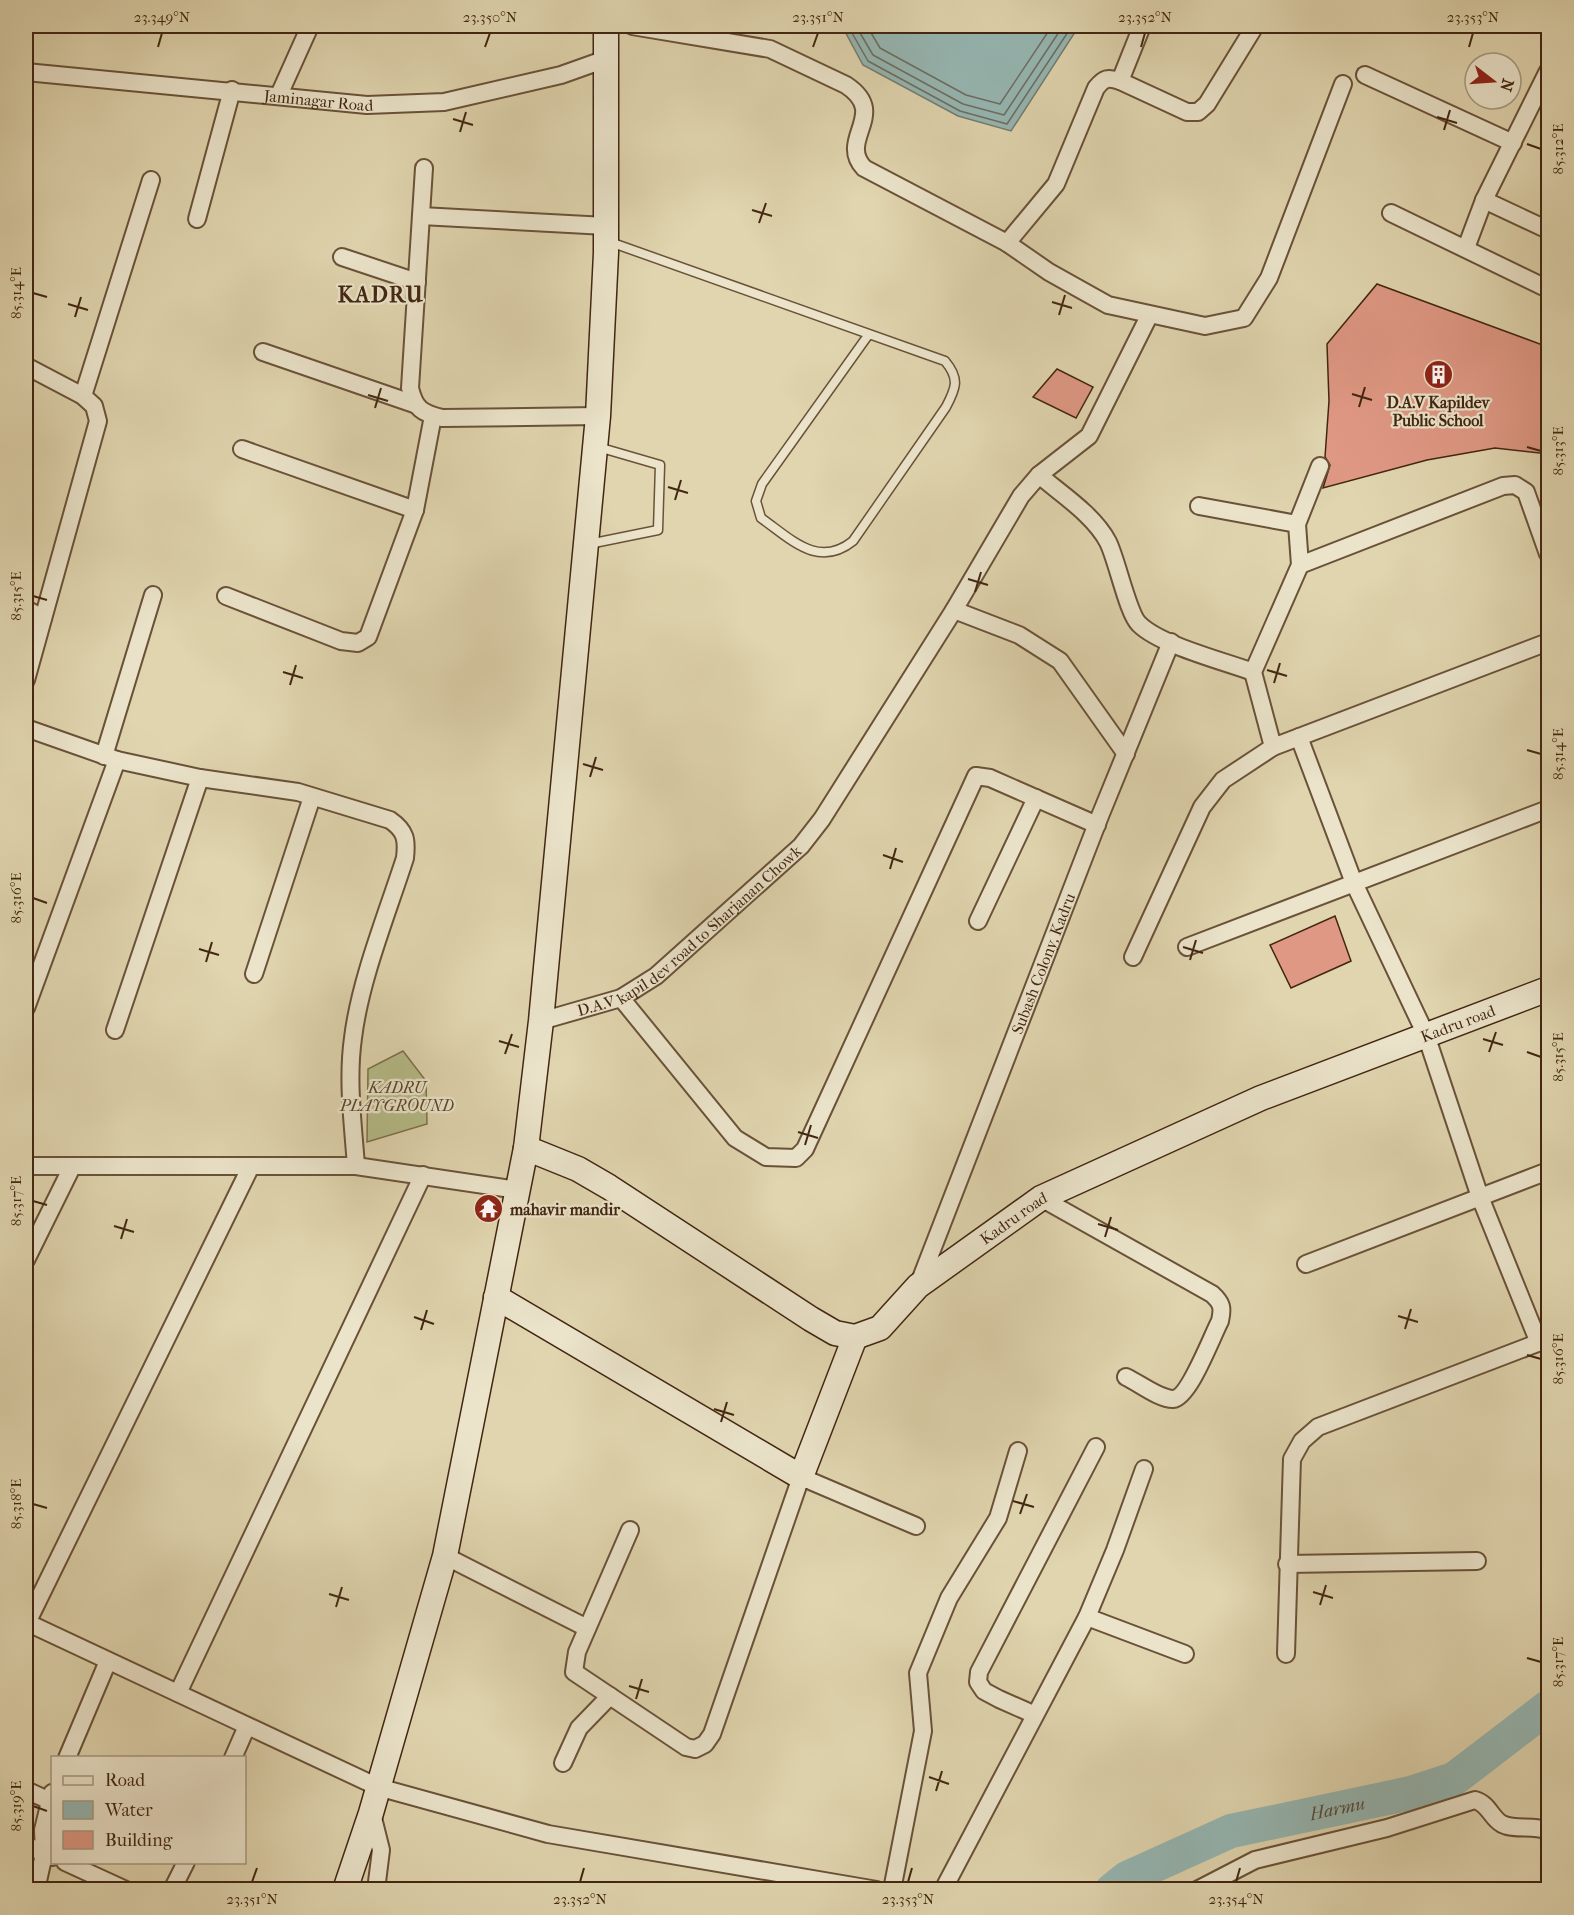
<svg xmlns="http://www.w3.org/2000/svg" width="1574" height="1915" viewBox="0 0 1574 1915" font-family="'IM FELL French Canon',serif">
  <rect width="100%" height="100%" fill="#e0d5af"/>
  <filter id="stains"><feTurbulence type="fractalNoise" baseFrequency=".00333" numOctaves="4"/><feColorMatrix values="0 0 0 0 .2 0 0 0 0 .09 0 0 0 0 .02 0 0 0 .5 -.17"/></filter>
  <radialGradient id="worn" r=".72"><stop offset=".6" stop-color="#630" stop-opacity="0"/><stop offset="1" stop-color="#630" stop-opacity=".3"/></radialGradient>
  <path fill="#b5bc88" stroke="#7c714c" stroke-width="1.5" d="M403,1051L426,1081L427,1124L367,1142L368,1069Z"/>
  <path fill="#96b7b3" stroke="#747d72" stroke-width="1.5" d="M842,26H1079L1011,131L958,116L863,65Z"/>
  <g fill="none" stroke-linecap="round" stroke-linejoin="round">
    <path stroke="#6c6e62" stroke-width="1.5" d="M848,26L868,61L960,111L1007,124L1072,26
      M856,26L873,55L963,104L1004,115L1063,26
      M867,26L880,48L966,95L1000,104L1052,26"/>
    <path stroke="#96b7b3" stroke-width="34" id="s1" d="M1112,1890L1127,1878L1231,1831L1411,1793L1454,1779L1548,1707"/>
  </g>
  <path fill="#df9884" stroke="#422611" stroke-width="1.5" d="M1377,284L1548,347V454L1495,448L1427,460L1323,488L1330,465L1325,457L1329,401L1327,344Z
    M1057,369L1093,387L1076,418L1033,397Z
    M1335,916L1351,961L1291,988L1270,945Z"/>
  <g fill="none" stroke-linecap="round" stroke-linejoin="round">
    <defs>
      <path id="lane" d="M610,242L945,361C960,379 956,388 946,407L853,541C818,569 791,539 761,518L756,501L762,484L869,334
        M589,544L658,530L660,465L598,447"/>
      <g id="street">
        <path d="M632,26L770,49L846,85C890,114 837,139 864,168L1007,243L1049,272L1108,305L1205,326L1244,318L1269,278L1343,84"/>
        <path id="s2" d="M26,72L367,105L444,102L561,75L606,59"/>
        <path d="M1365,75L1513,143"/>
        <path d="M1120,81L1142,26"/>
        <path d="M279,95L310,26"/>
        <path d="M424,168L410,388C415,409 422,413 442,418L598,416"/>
        <path d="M1484,200L1548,230"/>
        <path d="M1391,213L1548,289"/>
        <path d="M421,216L606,226"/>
        <path d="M197,219L232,90"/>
        <path d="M1007,243L1056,184L1096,88C1104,78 1108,77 1120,81L1187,112H1198L1207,104L1255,26"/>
        <path d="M1466,248L1484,200L1548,71"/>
        <path d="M342,257L417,282"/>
        <path d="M263,352L414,404"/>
        <path d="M26,366L83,396L94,406L98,421L26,680"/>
        <path d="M83,396L151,180"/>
        <path d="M242,449L415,510"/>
        <path d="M1320,466L1297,524L1300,565L1253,672L1273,747L1548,642"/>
        <path d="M1039,475C1061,494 1094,515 1108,542C1117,560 1128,614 1139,624C1160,645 1223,661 1253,672"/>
        <path d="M1199,506L1297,524"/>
        <path d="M1300,565L1503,486L1515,485L1526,492L1548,554"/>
        <path d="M226,596L341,641L358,643L368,637L415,510L433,416"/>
        <path d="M26,609L43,618"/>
        <path d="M954,610L1019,635L1060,661L1126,754"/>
        <path d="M26,728L117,760L200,778L298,792L390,820C406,831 407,840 405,858C387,914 360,980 353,1038C347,1080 353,1124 356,1166"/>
        <path d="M1299,737L1354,883L1426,1035L1480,1197L1539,1343"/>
        <path d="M104,756L153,595"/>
        <path d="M978,921L1036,798"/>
        <path d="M1187,947L1548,809"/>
        <path d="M1133,957L1202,807L1223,780L1273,747"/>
        <path d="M254,974L312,797"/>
        <path d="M621,998L735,1138L766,1157L796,1158L805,1149L976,776L990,778L1097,825"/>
        <path d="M26,1008L117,760"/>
        <path id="s3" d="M541,1021L621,998L656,976L801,846L822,819L954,610L1021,496L1039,475L1089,436L1149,316"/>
        <path d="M115,1030L200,778"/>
        <path d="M26,1166H356L518,1190"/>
        <path d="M1041,1198L1212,1294C1222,1303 1223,1308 1220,1321C1212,1336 1189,1398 1173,1399C1159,1399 1139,1383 1126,1377"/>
        <path d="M26,1260L72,1167"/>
        <path d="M1306,1264L1548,1171"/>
        <path id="s4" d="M918,1286L1100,816L1171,642"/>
        <path d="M630,1530L577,1652L574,1672L686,1747L695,1749L705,1744L712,1734L801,1477L916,1526"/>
        <path d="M445,1556L587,1628"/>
        <path d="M1287,1564L1477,1561"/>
        <path d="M1087,1617L1185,1654"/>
        <path d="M26,1622L378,1787L548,1834L877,1890"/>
        <path d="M27,1623L251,1166"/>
        <path d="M1286,1654L1292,1459L1302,1441L1318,1427L1548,1339"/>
        <path d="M178,1693L423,1175"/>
        <path d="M1033,1714L999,1699L984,1691L978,1682L979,1672L1096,1447"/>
        <path d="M67,1758L108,1661"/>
        <path d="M233,1758L247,1726"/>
        <path d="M563,1763L579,1728L610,1696"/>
        <path d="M26,1790L50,1801"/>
        <path d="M372,1814L381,1850L376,1890"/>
        <path d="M26,1845L52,1857"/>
        <path d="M65,1862L126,1890"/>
        <path d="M36,1890L44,1854L43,1830L52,1793"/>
        <path d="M172,1890L186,1862"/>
        <path d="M892,1890L923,1731L918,1673L949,1598L998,1518L1018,1451"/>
        <path d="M943,1890L1087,1617L1115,1550L1144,1469"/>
        <path d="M1197,1890L1255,1860L1387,1828L1475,1800C1489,1804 1491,1818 1502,1824C1516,1831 1533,1824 1548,1831"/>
      </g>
      <g id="secondary">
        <path id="s5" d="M526,1148L578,1169L609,1187L811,1319L835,1333L855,1337L880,1328L918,1286L1041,1198L1261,1098L1548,989"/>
        <path d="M496,1297L801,1477L855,1337"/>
        <path d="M345,1890L371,1813L445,1556L526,1148L541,1021L598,416L606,253V26"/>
      </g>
    </defs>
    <use href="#lane" stroke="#6a5238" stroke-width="11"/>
    <use href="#street" stroke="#6a5238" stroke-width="20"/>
    <use href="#secondary" stroke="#422611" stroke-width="27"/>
    <use href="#lane" stroke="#ebe4cb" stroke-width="8"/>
    <use href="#street" stroke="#ebe4cb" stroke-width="16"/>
    <use href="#secondary" stroke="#ebe4cb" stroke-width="24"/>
  </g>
  <path fill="none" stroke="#422611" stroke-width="2" d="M158,47L162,33M485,47L490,33M813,47L818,33M1141,47L1145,33M1469,47L1473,33M1437,117L1457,123M453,119L473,125M1444,130L1450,110M460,132L466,112M1527,144L1541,149M752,210L772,216M759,223L766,203M33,293L47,297M1052,302L1072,308M68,304L88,310M1059,315L1065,295M75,317L81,297M1352,394L1372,400M368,395L388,401M1359,407L1365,387M375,408L381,388M1527,447L1541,451M668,487L688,493M675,500L681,480M968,579L988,585M975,592L981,572M33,596L47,600M1267,670L1287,676M283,672L303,678M1274,683L1280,663M290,685L296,665M1527,750L1541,754M583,764L603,770M590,777L596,757M883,855L903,862M890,869L896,848M33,898L47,903M1183,947L1203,953M199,949L219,955M1190,960L1196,940M206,962L212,942M1483,1039L1503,1045M499,1041L519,1047M1489,1052L1496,1032M1527,1052L1541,1057M505,1054L512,1034M798,1132L818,1138M805,1145L811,1125M33,1201L47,1205M1098,1224L1118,1230M114,1226L134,1232M1105,1237L1111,1217M121,1239L127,1219M1398,1316L1418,1322M414,1317L434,1324M1405,1329L1411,1309M421,1330L427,1310M1527,1355L1541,1359M714,1409L734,1415M721,1422L727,1402M1013,1501L1034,1507M33,1504L47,1508M1020,1514L1027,1494M1313,1592L1333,1598M329,1594L349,1600M1320,1605L1326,1585M336,1607L342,1587M1527,1658L1541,1662M629,1686L649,1692M636,1699L642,1679M929,1777L949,1784M936,1791L942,1771M33,1806L47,1811M252,1882L257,1868M580,1882L584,1868M908,1882L912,1868M1236,1882L1240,1868"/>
  <defs>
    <symbol id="building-disc" viewBox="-11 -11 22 22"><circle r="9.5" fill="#8f2418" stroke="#ebe4cb"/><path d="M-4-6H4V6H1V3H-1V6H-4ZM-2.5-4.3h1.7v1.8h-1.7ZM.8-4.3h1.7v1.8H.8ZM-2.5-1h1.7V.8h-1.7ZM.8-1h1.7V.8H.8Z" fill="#fff"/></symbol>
    <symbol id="temple-disc" viewBox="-11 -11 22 22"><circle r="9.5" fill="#8f2418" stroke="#ebe4cb"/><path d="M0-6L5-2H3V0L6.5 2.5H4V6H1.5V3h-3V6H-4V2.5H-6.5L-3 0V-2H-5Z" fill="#fff"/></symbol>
  </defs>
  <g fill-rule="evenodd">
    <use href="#building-disc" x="1422" y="358" width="33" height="33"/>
    <use href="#temple-disc" x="472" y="1192" width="33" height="33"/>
  </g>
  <g text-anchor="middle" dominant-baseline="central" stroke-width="4.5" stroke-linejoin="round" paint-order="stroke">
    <g font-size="16" fill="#422611" stroke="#ebe4cb">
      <text stroke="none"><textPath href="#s2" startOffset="294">Jaminagar Road</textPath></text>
      <text stroke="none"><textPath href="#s3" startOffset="177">D.A.V kapil dev road to Sharjanan Chowk</textPath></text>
      <text stroke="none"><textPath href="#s4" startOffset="346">Subash Colony, Kadru</textPath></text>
      <text stroke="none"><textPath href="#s5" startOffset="1068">Kadru road</textPath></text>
      <text stroke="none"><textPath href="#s5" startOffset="582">Kadru road</textPath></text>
    </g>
    <g font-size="16" font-weight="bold" fill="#422611" stroke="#ebe4cb">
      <text x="1438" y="402">D.A.V Kapildev<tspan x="1438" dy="18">Public School</tspan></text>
      <text x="510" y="1209" text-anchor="start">mahavir mandir</text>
    </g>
    <g font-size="16" font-style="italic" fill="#594429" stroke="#ebe4cb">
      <text x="397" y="1087">KADRU<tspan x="397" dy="18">PLAYGROUND</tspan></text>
    </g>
    <g font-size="18" font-style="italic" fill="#574a3a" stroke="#ebe4cb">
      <text stroke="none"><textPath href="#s1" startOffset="242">Harmu</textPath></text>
    </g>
    <g font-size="22" font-weight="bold" letter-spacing="1.5" fill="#422611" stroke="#ebe4cb">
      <text x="381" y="295">KADRU</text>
    </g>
  </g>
  <rect width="1574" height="1915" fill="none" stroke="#e0d5af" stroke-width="66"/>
  <rect x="51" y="1756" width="195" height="108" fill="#ebe4cb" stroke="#a79881" stroke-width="1.5"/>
  <rect x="63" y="1776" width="30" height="9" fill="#ebe4cb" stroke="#a79881" stroke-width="1.5"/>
  <text x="105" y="1786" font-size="18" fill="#422611">Road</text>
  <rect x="63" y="1801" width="30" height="18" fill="#96b7b3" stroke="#a79881" stroke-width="1.5"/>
  <text x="105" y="1816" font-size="18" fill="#422611">Water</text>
  <rect x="63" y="1831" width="30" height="18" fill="#df9884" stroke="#a79881" stroke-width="1.5"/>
  <text x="105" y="1846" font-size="18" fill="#422611">Building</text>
  <g transform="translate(1493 81) rotate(107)"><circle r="28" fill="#ebe4cb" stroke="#a79881" stroke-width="1.5"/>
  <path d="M0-4.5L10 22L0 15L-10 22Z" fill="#8f2418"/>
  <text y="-9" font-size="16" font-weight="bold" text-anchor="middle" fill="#422611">N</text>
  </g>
  <rect x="33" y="33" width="1508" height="1849" fill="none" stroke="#422611" stroke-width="2"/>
  <g font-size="15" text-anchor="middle" fill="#422611">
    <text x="162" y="22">23.349°N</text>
    <text x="490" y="22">23.350°N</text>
    <text x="818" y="22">23.351°N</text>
    <text x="1145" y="22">23.352°N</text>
    <text x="1473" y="22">23.353°N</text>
    <text transform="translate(1558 149) rotate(-90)" y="5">85.312°E</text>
    <text transform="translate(16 293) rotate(-90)" y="5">85.314°E</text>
    <text transform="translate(1558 451) rotate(-90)" y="5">85.313°E</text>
    <text transform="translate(16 596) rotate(-90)" y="5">85.315°E</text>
    <text transform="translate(1558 754) rotate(-90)" y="5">85.314°E</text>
    <text transform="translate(16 898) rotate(-90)" y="5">85.316°E</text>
    <text transform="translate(1558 1057) rotate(-90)" y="5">85.315°E</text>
    <text transform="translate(16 1201) rotate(-90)" y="5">85.317°E</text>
    <text transform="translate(1558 1359) rotate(-90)" y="5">85.316°E</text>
    <text transform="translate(16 1504) rotate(-90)" y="5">85.318°E</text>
    <text transform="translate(1558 1662) rotate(-90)" y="5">85.317°E</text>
    <text transform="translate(16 1806) rotate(-90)" y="5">85.319°E</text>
    <text x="252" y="1904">23.351°N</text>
    <text x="580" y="1904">23.352°N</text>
    <text x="908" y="1904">23.353°N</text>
    <text x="1236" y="1904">23.354°N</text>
  </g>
  <rect width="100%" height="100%" filter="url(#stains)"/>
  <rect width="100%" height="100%" fill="url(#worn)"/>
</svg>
